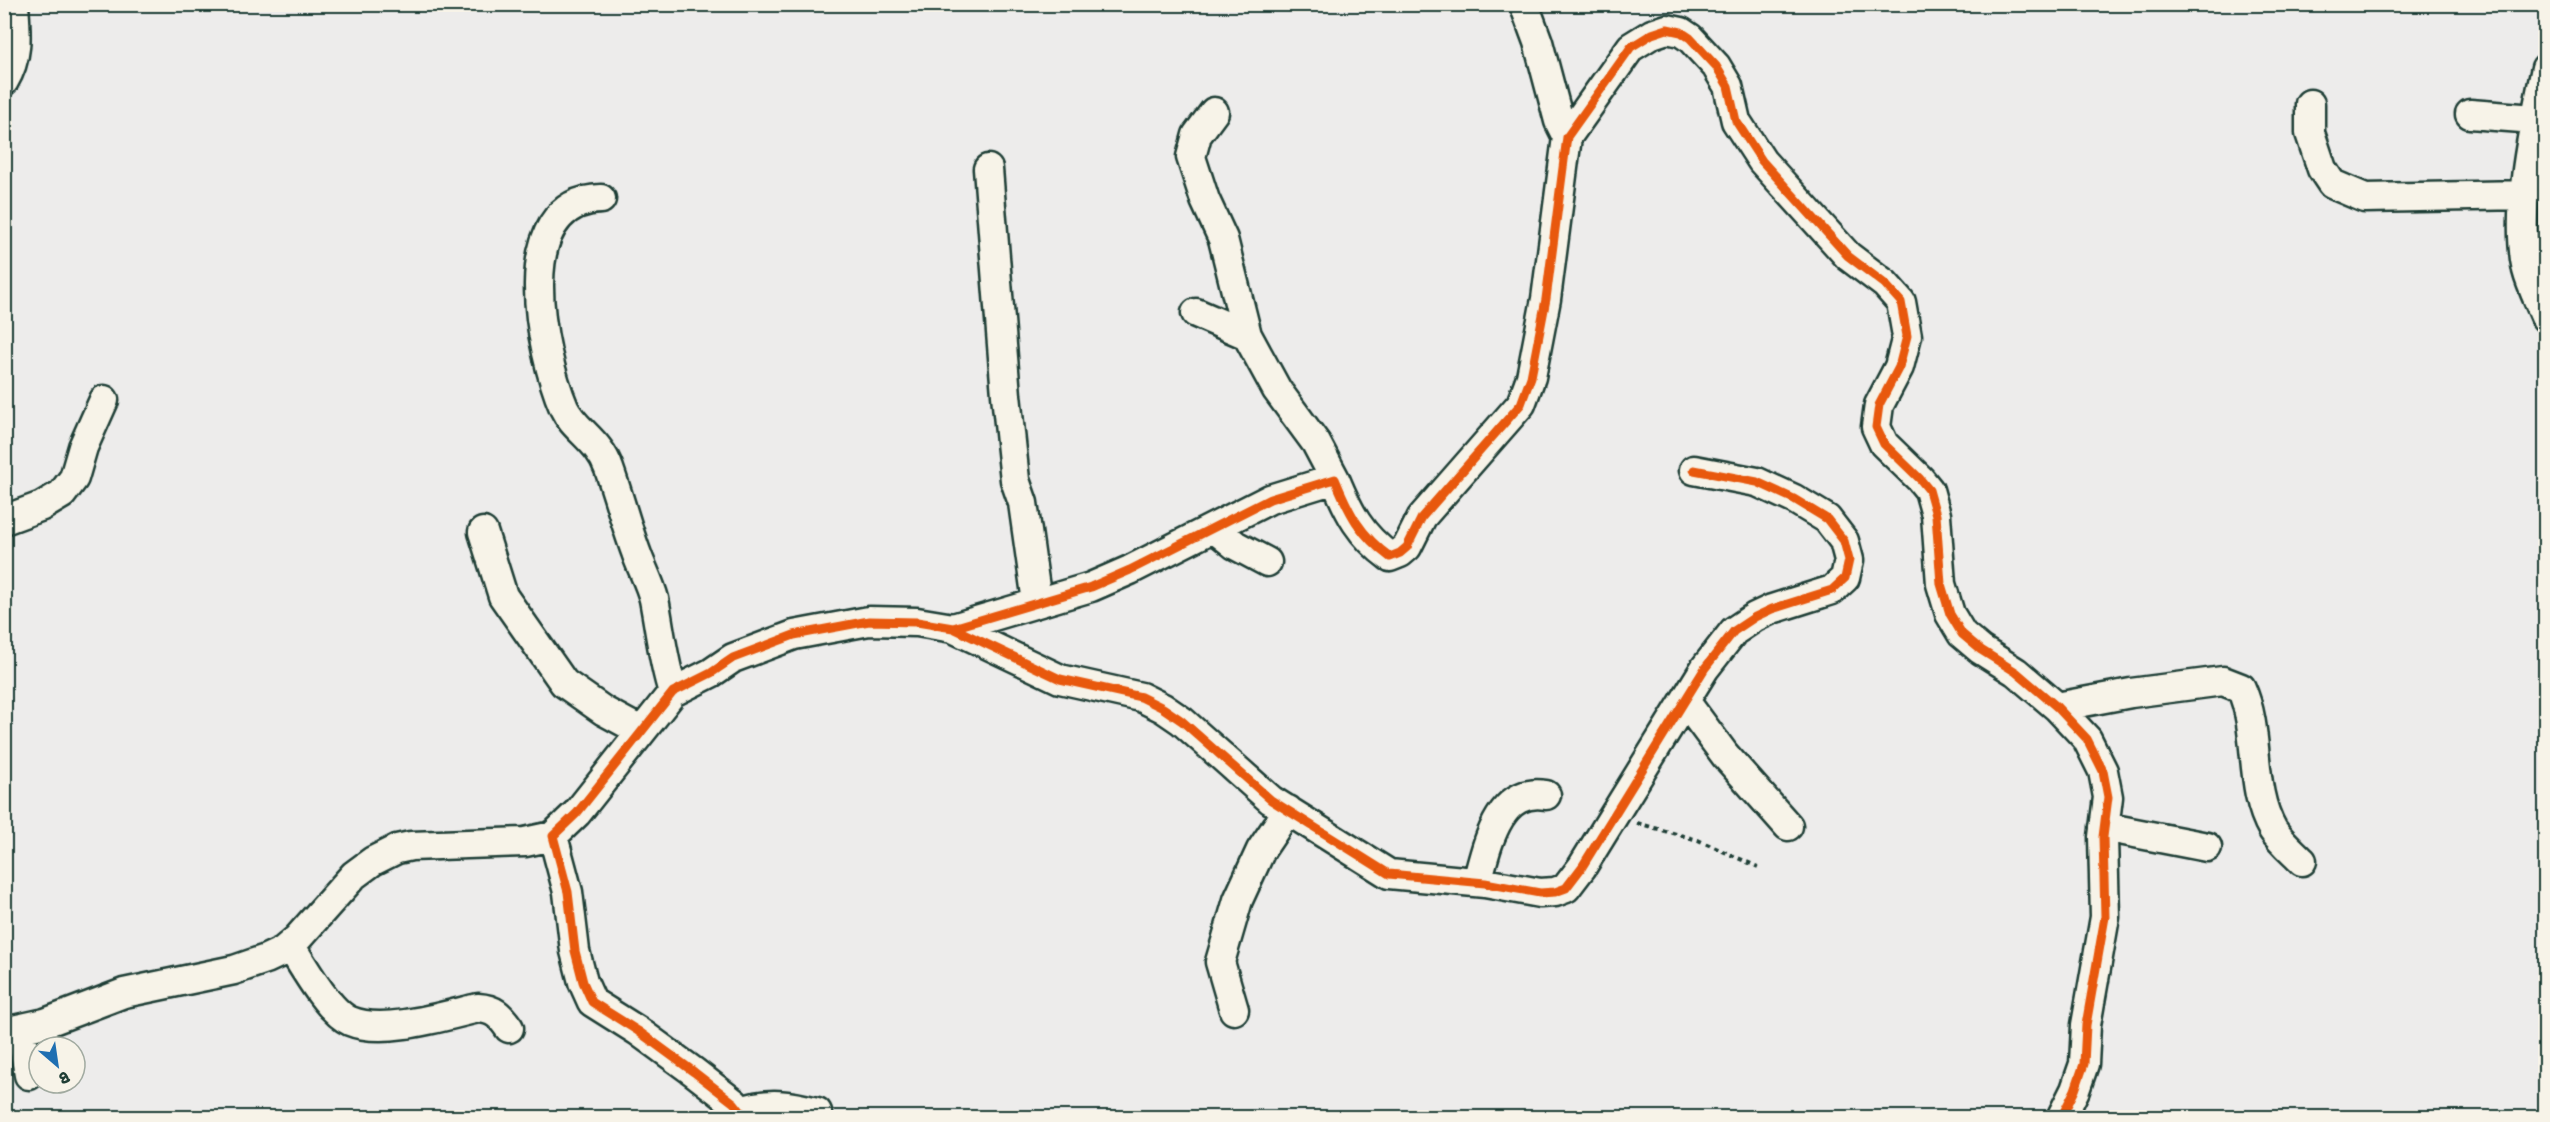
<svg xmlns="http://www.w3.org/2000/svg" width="2550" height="1122" viewBox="0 0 2550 1122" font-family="'Shantell Sans',sans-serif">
  <rect width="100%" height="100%" fill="#edeceb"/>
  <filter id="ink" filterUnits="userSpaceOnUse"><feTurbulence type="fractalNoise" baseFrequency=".0167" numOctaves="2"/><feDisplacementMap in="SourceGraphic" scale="12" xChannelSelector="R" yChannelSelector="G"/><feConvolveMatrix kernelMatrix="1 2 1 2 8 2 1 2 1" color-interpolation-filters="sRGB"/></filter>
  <g filter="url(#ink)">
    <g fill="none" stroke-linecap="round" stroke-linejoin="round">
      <defs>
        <path id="minor" d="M1524,4L1538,42L1559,121L1567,137
          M2546,68C2534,125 2514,213 2527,270C2531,286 2540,303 2546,318
          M4,81C19,56 16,33 14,5
          M2310,104V133L2322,169L2332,184L2365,198L2526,195
          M1214,112L1197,135L1191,157L1205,200L1223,239L1247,335L1277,390L1316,443L1335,479
          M2470,114L2535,119
          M988,169L1006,395L1015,480L1023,503L1037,602
          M601,199C508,201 541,354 564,408C574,430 600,441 609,469C619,497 626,525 636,552C641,567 650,583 654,599C660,630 663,661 673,692
          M1196,313L1247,335
          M4,520L42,506L62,494L74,478L83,447L104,400
          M1214,528L1235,545L1267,562
          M483,532L503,596L564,683L604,711L641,731
          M953,628L1091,587L1130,570L1270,499L1335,479C1349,513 1360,535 1390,557L1400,553L1407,547L1422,517L1521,404L1531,377L1546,299L1567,137L1631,47L1652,34L1667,29L1681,32L1690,38L1716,66L1728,86L1736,121L1762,161L1848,256L1885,284L1901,302L1907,336L1899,367L1879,405L1876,427L1884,444L1920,479L1929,490L1936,515L1941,584L1950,614L1962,634L1981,650L2016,672L2057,707L2087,739L2103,771L2108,797L2103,837L2105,917L2086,1025L2084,1064L2075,1090L2061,1118
          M1685,701L1725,755L1788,826
          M2057,707L2131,693L2223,681L2241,688C2261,732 2248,787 2273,830C2281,842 2292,851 2302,861
          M2104,827L2207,847
          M1477,882C1487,846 1498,787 1546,795
          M290,945C303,966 328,1011 350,1021C383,1035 444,1016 478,1008C494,1009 500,1015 509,1028
          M1234,1010L1220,962L1238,900L1261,850L1288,810
          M21,1029L29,1075
          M4,1032L45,1023L124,993L234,970L266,959L283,951L297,939L354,875L373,861L397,849L411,846L525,842L553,836
          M742,1111C768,1101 790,1105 817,1112
          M746,1118L734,1103L694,1072L638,1031L592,1002L583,982L575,951L568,892L553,836L577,813L673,692L711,673L733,658L794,635L869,621L917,622L953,628L1060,679L1141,697L1163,708L1182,721L1271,800L1389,874L1485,883L1540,893L1555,892L1566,888L1582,867L1705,668L1734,631L1755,617L1772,609L1832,590L1845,578L1849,560L1844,541L1827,519L1794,499L1757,482L1694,470"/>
      </defs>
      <use href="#minor" stroke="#1f3d34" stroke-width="33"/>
      <path stroke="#1f3d34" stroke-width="4" stroke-dasharray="4.5 4.5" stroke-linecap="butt" d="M1637,823L1698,840L1758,867"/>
      <use href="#minor" stroke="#f7f3e8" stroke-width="28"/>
      <defs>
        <path id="cycleway" d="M953,628L1091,587L1130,570L1270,499L1335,479C1349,513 1360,535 1390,557L1400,553L1407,547L1422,517L1521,404L1531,377L1546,299L1567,137L1631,47L1652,34L1667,29L1681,32L1690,38L1716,66L1728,86L1736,121L1762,161L1848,256L1885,284L1901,302L1907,336L1899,367L1879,405L1876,427L1884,444L1920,479L1929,490L1936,515L1941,584L1950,614L1962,634L1981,650L2016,672L2057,707L2087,739L2103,771L2108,797L2103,837L2105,917L2086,1025L2084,1064L2075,1090L2061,1118
          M746,1118L734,1103L694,1072L638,1031L592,1002L583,982L575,951L568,892L553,836L577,813L673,692L711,673L733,658L794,635L869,621L917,622L953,628L1060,679L1141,697L1163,708L1182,721L1271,800L1389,874L1485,883L1540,893L1555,892L1566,888L1582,867L1705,668L1734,631L1755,617L1772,609L1832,590L1845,578L1849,560L1844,541L1827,519L1794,499L1757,482L1694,470"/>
      </defs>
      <use href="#cycleway" stroke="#f7f3e8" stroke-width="13"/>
      <use href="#cycleway" stroke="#e8590c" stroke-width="9"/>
    </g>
  </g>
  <rect width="2550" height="1122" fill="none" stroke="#f7f3e8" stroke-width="24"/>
  <rect x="12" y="12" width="2526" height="1098" fill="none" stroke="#1f3d34" stroke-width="2" filter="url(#ink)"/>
  <g transform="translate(57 1065) rotate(151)"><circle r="28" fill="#f7f3e8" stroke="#a1aaa0" stroke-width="1.5"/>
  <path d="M0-4.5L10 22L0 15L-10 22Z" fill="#1f6fb2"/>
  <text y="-9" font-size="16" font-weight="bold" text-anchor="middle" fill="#1f3d34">B</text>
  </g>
</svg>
